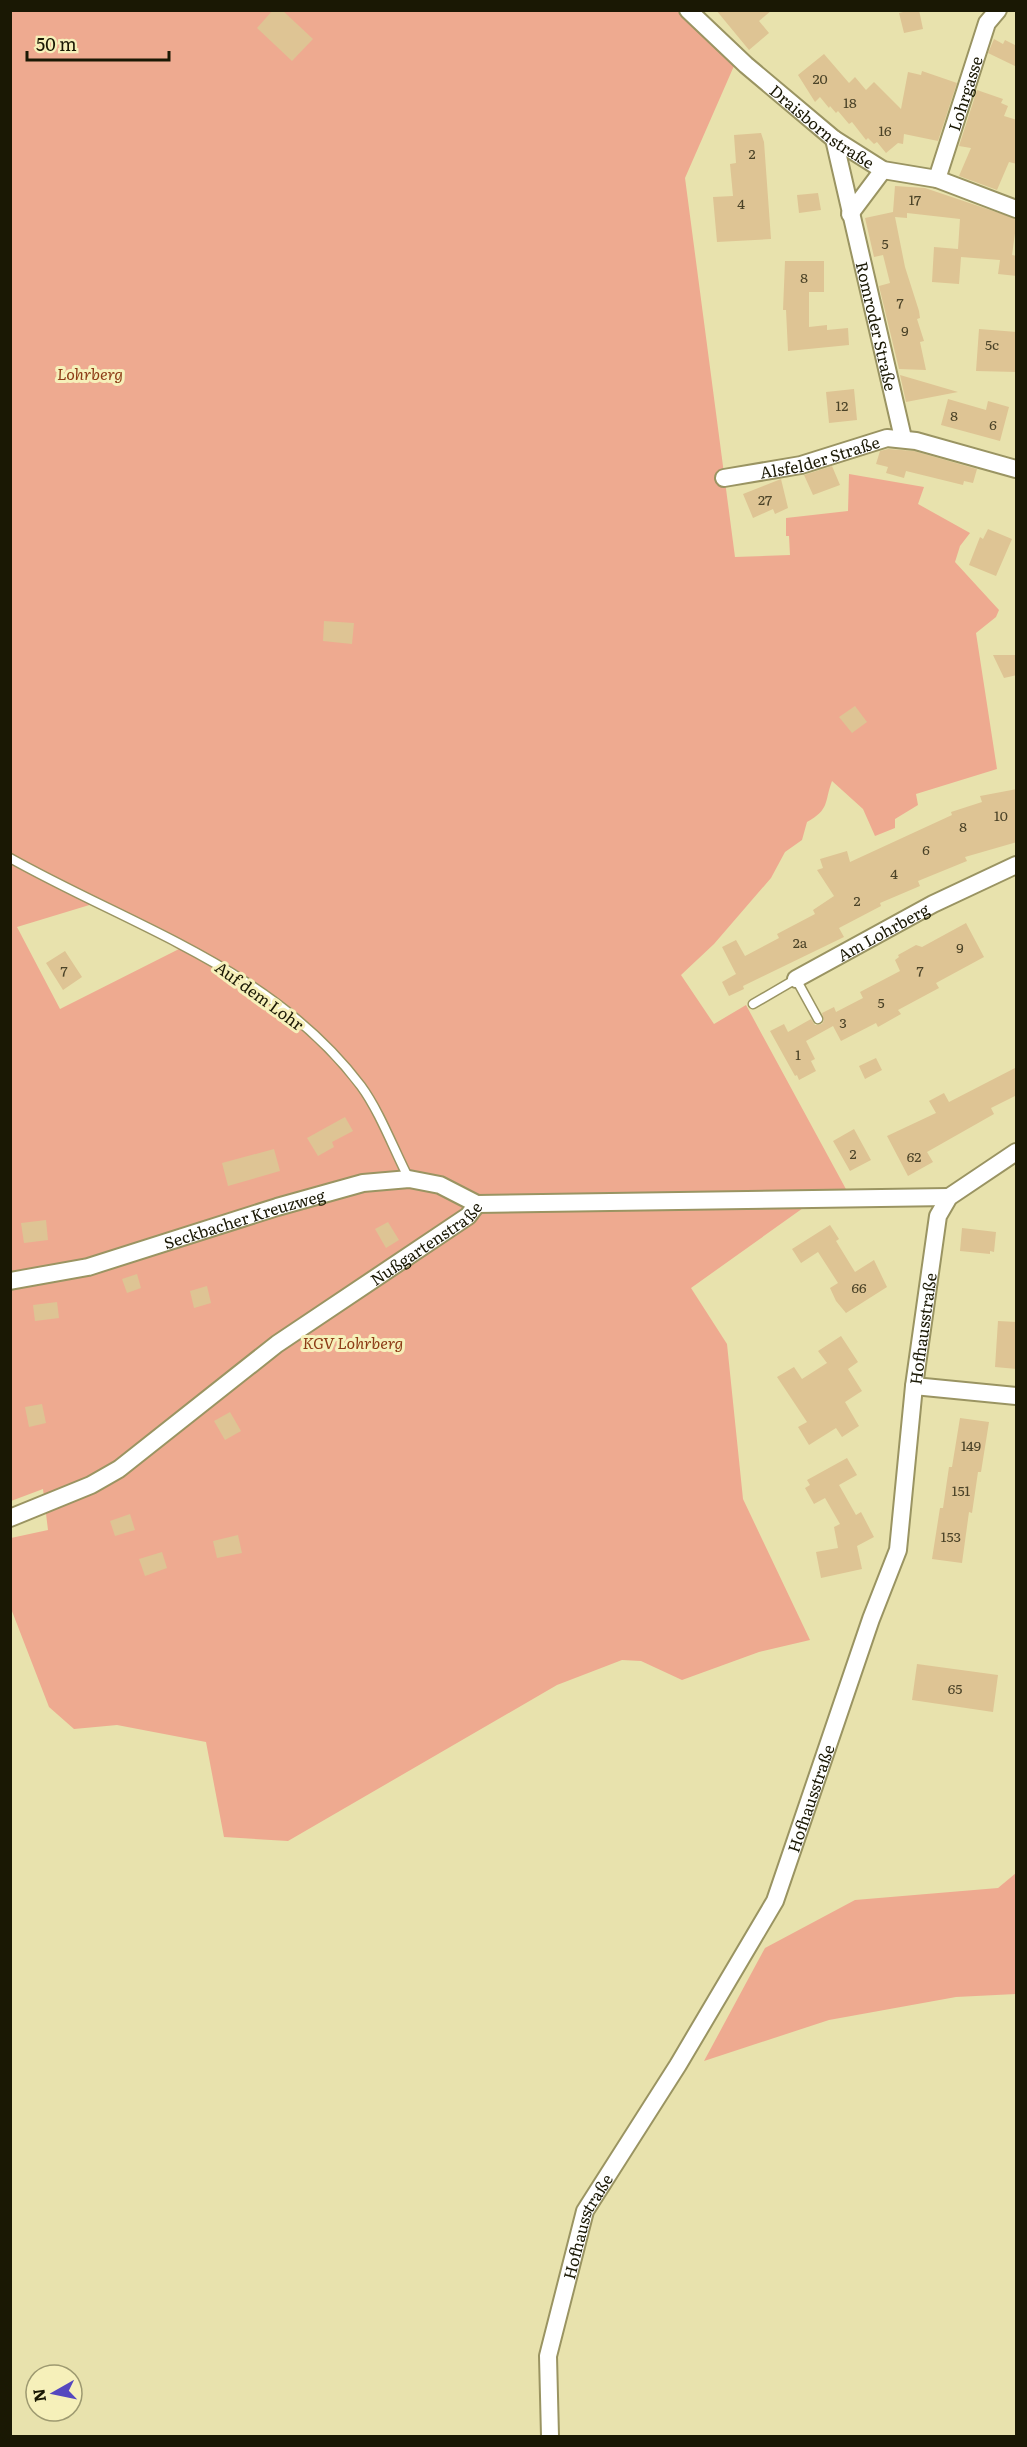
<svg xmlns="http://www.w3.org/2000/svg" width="1027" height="2447" viewBox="0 0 1027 2447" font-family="Literata,serif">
  <rect width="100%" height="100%" fill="#e8e2ad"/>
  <path fill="#eeaa90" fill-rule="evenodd" d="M11,11H680L737,59L685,178L735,557L790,555L789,536H786V518L848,511L849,474L924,487L918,504L970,533L960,546L955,562L999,610L996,617L976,633L997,769L916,794L918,805L895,819V828L875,836L863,809L832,781C824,803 830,809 807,822L802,840L785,852L771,878L714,944L681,975L714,1024L746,1005L847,1191H827L691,1288L727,1344L743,1499L810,1640L759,1652L682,1680L641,1661L622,1660L557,1685L288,1841L224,1837L206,1742L117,1725L74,1729L49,1707L10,1606L11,1538L48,1530L43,1489L11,1501ZM96,903L181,948L60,1009L17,927Z
    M1016,1873V1994L956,1997L829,2020L704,2061L765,1948L855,1900L998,1888Z"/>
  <path fill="#dec494" d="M273,10H282L313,39L292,61L257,28Z
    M716,10H772L759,21L769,33L749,50Z
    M911,10H919L923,29L904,33L899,13Z
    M994,39L1003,44L1005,40L1017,46V67L988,53Z
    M824,54L849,83L855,77L866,90L874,82L901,109L908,72L921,75L922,71L957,83L938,141L904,134L903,144L898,143L886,153L877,142L874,144L868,138L866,140L852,122L849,124L838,111L836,113L830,106L829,108L820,97L815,102L798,75Z
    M977,90L1003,99L1001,103L1008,106L1004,116L1017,120V164L1009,162L997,190L959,176L971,148L959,146Z
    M761,133L764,142L771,239L717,242L713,197L733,196L730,164L736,163L734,135Z
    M895,186L925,188L1017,219L1012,255L1017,256V276L998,274L1000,260L961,257L959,284L932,282L934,247L958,249L960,219L907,213V218L895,217L905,267L919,311L920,318L917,319L924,341L920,342L926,370L899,369L879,286L890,283L883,255L874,257L865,218L893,212Z
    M818,193L821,210L799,213L797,195Z
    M785,261H824V292H809V327L827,325V330L848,328L849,345L788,351L786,310H783Z
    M979,329L1017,332V372L976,371Z
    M900,375L958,392L906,402Z
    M854,389L857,420L829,423L826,392Z
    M948,399L986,410L988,401L1009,407L1000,441L941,425Z
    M888,449L914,451L977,469L973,483L964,481L963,485L906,471L904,478L886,473L888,467L876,464L880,451Z
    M832,466L840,485L813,495L804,475Z
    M781,479L788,508L775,514L773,509L753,518L743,494Z
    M988,529L1012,539L996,576L969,565L980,537L983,539Z
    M324,621L354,623L352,644L323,641Z
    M993,655H1017V675L1004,678Z
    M855,706L867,722L852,733L839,717Z
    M1017,789V842L965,857L967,861L918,881L920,886L880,903L881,906L839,928L844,937L743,986L744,989L729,996L722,982L736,974L722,947L736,940L745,956L779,938L777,934L815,914L813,910L834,896L817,870L823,868L820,859L847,851L850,862L952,815L951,812L982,802L980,796Z
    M966,923L984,957L936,983L939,988L898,1010L901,1014L878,1027L876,1023L841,1041L833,1026L806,1041L815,1059L811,1061L816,1071L799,1080L797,1075L795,1076L770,1031L784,1024L788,1032L811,1019L815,1025L822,1024L824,1020L822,1013L834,1007L836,1012L863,998L860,992L900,971L895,960L899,957L898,955L916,945L922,947Z
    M65,951L82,977L63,990L46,963Z
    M876,1058L882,1070L865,1079L859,1066Z
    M1017,1067V1095L991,1108L994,1114L927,1152L933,1162L908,1176L887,1136L936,1113L929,1101L944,1093L949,1102Z
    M345,1117L353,1131L332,1142L334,1147L318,1156L307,1138Z
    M854,1129L871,1160L850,1171L833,1141Z
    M274,1149L280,1171L228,1186L222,1163Z
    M46,1220L48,1240L24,1243L21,1223Z
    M388,1222L399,1240L386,1248L375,1229Z
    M830,1225L839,1239L836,1241L855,1272L874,1260L887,1287L846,1313L836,1301L830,1288L838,1283L818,1252L801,1263L792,1249Z
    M962,1228L996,1232L994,1252L990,1251V1254L960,1251Z
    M137,1274L141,1288L127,1293L122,1279Z
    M207,1286L211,1303L194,1308L190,1291Z
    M57,1302L59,1318L35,1321L33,1305Z
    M998,1321L1017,1322V1369L995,1367Z
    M841,1336L858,1362L848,1369L862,1391L845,1402L859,1426L842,1437L836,1428L809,1445L798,1427L807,1422L777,1377L794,1367L802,1379L827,1363L818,1351Z
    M42,1404L46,1423L29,1427L25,1407Z
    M230,1412L241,1431L225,1440L214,1421Z
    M960,1418L989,1422L981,1472H978L972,1513L969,1512L962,1563L932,1559L940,1508H943L949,1467H952Z
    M847,1458L857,1475L839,1485L856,1515L861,1512L874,1537L857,1546L862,1569L821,1578L816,1552L838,1548L834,1527L840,1524L825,1498L814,1504L805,1488L810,1485L807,1480Z
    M130,1514L135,1530L115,1536L110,1521Z
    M238,1535L242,1553L217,1558L213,1541Z
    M162,1552L167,1568L145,1576L139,1559Z
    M917,1664L998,1675L993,1712L912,1700Z"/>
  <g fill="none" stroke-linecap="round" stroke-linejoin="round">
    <defs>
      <path id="service" d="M10,858C133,927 273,969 361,1086C380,1112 394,1150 409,1179
        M753,1004L796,979L818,1019"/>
      <g id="minor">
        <path id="s1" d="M688,10L746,65L834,139L883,170L937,179L1016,209"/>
        <path id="s2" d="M834,139L903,438"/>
        <path id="s3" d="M937,179L987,23L998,10"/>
        <path d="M850,214L883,170"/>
        <path id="s4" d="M724,478L801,465L887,438L916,441L1016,469"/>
        <path id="s5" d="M796,979L933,904L1016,865"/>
        <path d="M477,1204L949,1197"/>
        <path id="s6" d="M10,1281L88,1267L277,1207L363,1183L409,1179L440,1185L477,1204"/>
        <path d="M914,1386L1016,1396"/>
        <path id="s7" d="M10,1518L91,1485L119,1469L277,1344L468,1216L477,1204"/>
        <path id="s8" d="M550,2436L548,2356L585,2211L678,2065L775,1901L871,1619L898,1550L914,1386L938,1216L949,1197L1016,1152"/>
      </g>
    </defs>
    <use href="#service" stroke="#9a9462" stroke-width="11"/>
    <use href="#minor" stroke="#9a9462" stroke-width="20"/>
    <use href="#service" stroke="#fff" stroke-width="8"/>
    <use href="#minor" stroke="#fff" stroke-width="16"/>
  </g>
  <g text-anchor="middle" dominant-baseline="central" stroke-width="6" stroke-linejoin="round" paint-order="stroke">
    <g font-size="14" fill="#4b4328">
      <text x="820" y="78">20</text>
      <text x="850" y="102">18</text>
      <text x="885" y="130">16</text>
      <text x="752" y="153">2</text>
      <text x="915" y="199">17</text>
      <text x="741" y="203">4</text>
      <text x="885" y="243">5</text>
      <text x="804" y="277">8</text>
      <text x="900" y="302">7</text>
      <text x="905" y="330">9</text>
      <text x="992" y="344">5c</text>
      <text x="842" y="405">12</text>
      <text x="954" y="415">8</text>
      <text x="993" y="424">6</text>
      <text x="765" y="499">27</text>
      <text x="1001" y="815">10</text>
      <text x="963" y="826">8</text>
      <text x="926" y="849">6</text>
      <text x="894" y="873">4</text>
      <text x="857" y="900">2</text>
      <text x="800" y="942">2a</text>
      <text x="960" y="947">9</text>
      <text x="64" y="970">7</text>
      <text x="920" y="970">7</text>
      <text x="881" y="1002">5</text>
      <text x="843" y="1022">3</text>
      <text x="798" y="1054">1</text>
      <text x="853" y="1153">2</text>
      <text x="914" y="1156">62</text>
      <text x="859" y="1287">66</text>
      <text x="971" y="1445">149</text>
      <text x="961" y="1490">151</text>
      <text x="951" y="1536">153</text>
      <text x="955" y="1688">65</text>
    </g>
    <g font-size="16" fill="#1a1804" stroke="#f6f0ba">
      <text stroke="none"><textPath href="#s3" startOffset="90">Lohrgasse</textPath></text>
      <text stroke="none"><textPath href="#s1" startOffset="178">Draisbornstraße</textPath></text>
      <text stroke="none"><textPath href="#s2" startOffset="192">Romroder Straße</textPath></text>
      <text stroke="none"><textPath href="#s4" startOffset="98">Alsfelder Straße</textPath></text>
      <text stroke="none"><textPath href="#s5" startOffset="99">Am Lohrberg</textPath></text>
      <text transform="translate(260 995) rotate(36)">Auf dem Lohr</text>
      <text stroke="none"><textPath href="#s6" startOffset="243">Seckbacher Kreuzweg</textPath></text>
      <text stroke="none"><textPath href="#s7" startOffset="501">Nußgartenstraße</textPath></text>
      <text stroke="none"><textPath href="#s8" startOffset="1188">Hofhausstraße</textPath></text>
      <text stroke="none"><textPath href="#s8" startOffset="702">Hofhausstraße</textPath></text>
      <text stroke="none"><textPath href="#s8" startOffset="216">Hofhausstraße</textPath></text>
    </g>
    <g font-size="16" font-style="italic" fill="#8d3b16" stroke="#f6f0ba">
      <text x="90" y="373">Lohrberg</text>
      <text x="353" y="1342">KGV Lohrberg</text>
    </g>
  </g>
  <rect width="1027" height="2447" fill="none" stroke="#1a1804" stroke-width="24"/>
  <g transform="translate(54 2393) rotate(261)"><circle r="28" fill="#f6f0ba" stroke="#9e9a71" stroke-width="1.5"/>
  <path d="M0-4.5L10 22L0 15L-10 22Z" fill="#5548bf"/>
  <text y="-9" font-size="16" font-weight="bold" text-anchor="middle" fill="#1a1804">N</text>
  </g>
  <path d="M27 51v9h142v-9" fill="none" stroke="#1a1804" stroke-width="3"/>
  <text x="36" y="51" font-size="18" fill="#1a1804" stroke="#f6f0ba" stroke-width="4.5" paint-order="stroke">50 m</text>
</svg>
